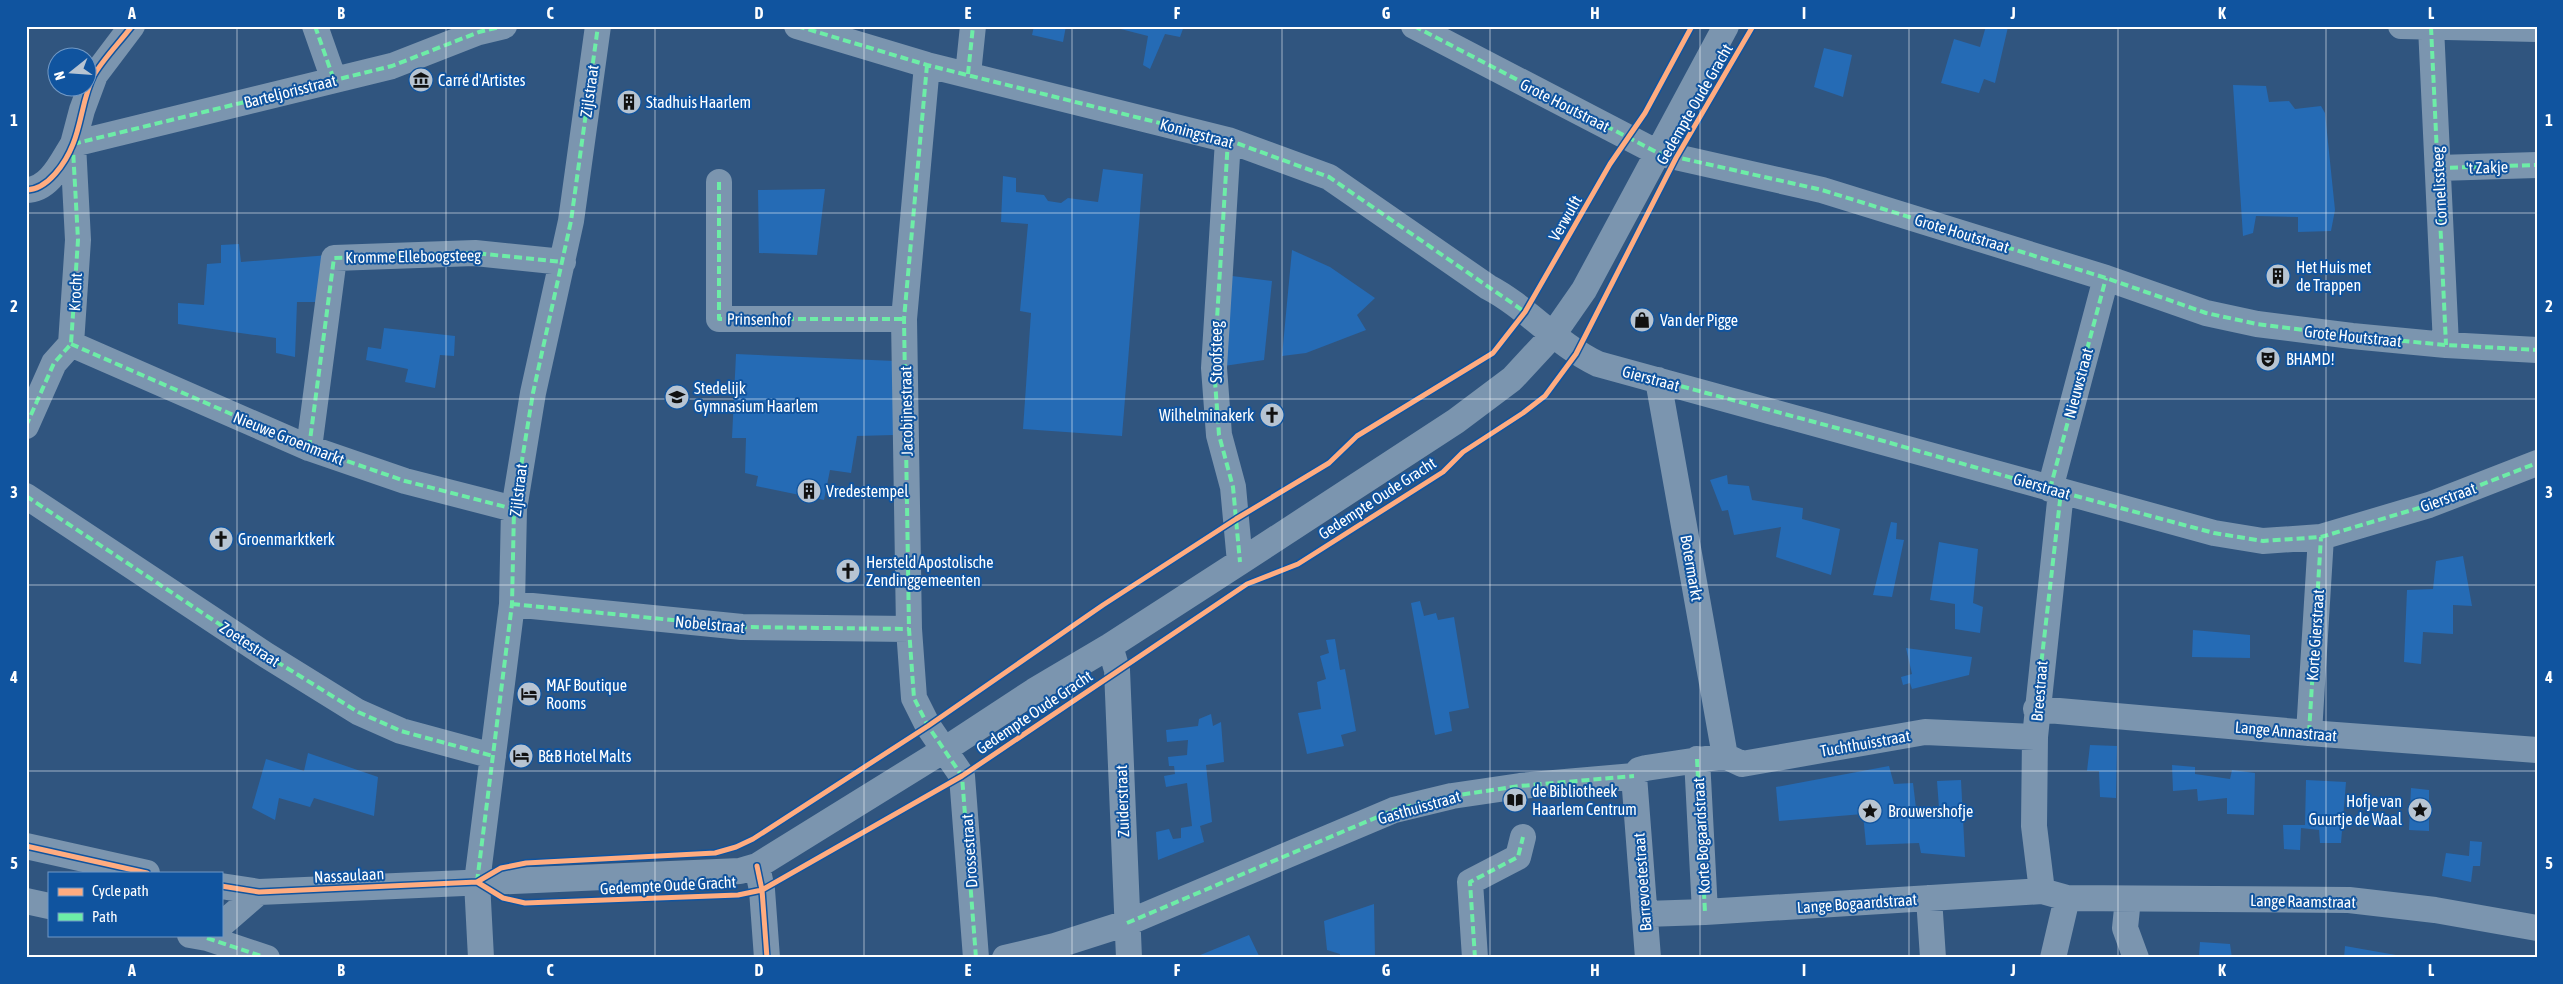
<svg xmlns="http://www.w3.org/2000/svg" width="2563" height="984" viewBox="0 0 2563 984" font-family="'Asap Condensed',sans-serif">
  <rect width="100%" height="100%" fill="#30557f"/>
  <path fill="#256bb5" d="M1034,26H1066L1063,42L1032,35Z
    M1109,26H1184L1180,37L1165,34L1150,69L1143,65L1148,36Z
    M1986,26L2008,27L1995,83L1984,79L1979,93L1941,83L1954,39L1980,47Z
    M1824,48L1852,55L1843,97L1814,87Z
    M2233,85L2266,86L2269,102L2289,101L2295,109L2321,106L2325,113L2335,210L2331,231L2298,232V217L2256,216L2253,233L2243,236Z
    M1103,169L1143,174L1122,436L1023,429L1031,313L1020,311L1028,224L1001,222L1003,176L1016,178V192L1044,195L1048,201L1061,203L1068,198L1098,202Z
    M825,189L817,255L759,253L758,190Z
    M239,244L241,262L329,255L322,302H297L295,357L276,353V338L178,324V303L204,305L207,264L221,263V245Z
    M1292,250L1330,267L1375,298L1357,315L1366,330L1306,353L1282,356Z
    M1224,275L1272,281L1264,360L1224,366Z
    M384,328L455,336L454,356L440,355L435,388L405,382L408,369L366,360L368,347L381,349Z
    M736,354L895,361L894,435L857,436L851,473L830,470L824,500L756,486L758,476L745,473L746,438H732Z
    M1727,475L1728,484L1749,486L1752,500L1803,508L1802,519L1840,529L1831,575L1776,557L1781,527L1734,535L1728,510L1722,511L1710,480Z
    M1891,522L1897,523L1896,539L1904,540L1892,597L1873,595Z
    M1939,542L1978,549L1973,603L1983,607L1980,633L1955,629V604L1930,600Z
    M2463,556L2472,606L2453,605V634L2423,632L2421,664L2404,662L2407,590L2433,589L2436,561Z
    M1420,601L1424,616L1436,613L1438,620L1454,617L1469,708L1449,712L1452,731L1435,735L1411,603Z
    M2193,630L2250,635V658L2192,657Z
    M1335,639L1340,670L1345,669L1356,731L1341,735L1344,746L1307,754L1298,713L1321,709L1317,682L1326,679L1320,656L1329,653L1326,640Z
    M1906,648L1972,657L1969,675L1912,689L1910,683L1903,685L1901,677L1912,674Z
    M1211,714L1213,726L1221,722L1224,762L1206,765L1212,822L1200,826L1204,842L1158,860L1156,832L1169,829L1173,839L1181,838V828L1192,826L1187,783L1166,787L1164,776L1175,774L1174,766H1169L1168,757L1187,755L1188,740L1167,742L1166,730L1198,726L1199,719Z
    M2090,745L2117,746L2116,798L2100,797L2099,771H2087Z
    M308,753L378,777L374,816L314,798L310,807L279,798L275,820L252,808L266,759L304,771Z
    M2172,765L2195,767V774L2230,779L2232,770L2255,773L2254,815L2227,814V798L2198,801L2197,789L2173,791Z
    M1889,766L1894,784L1913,783L1916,808H1939L1937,781L1961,780L1965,857L1921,853L1919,843L1866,845L1863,814L1779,821L1776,787Z
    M2306,780L2346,782L2341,843H2320L2319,830L2301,828L2300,850L2284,849L2283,825H2305Z
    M2411,788L2429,790V831L2409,830Z
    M2470,841L2482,842L2480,866H2473L2471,882L2442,876L2446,853L2469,856Z
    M1374,904L1375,958H1340V954L1327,950L1324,921Z
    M1249,935L1260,958H1193Z
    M2200,942L2230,944L2232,958L2199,956Z
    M2345,946L2413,958H2344Z"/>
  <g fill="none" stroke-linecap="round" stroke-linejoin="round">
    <path stroke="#7b95af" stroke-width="26" d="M315,26L334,80
      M797,26L927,65L1228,140L1329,177L1488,287C1528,308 1556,344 1598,364L2214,533L2263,541L2321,537L2429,505L2537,463
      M1414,26L1658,153L1822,190L2106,278L2206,313L2257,324L2352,336L2446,345L2537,350
      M2401,26L2537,29
      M2431,27L2446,345
      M927,65L904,319L909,629L914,698L928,726L962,776L976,958
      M968,74L973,26
      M1228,140L1214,368L1219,435L1233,487L1240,562
      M73,144L392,66L479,32L504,26
      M2438,168L2537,165
      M719,182V319H904
      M26,190C50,190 62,161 73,144
      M71,344L309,448L405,481L514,509
      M1658,380L1725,756
      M26,426L54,363L71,344L78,240L73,144L82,110L95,75L132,26
      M309,448L334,258L475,253L563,262
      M2050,489L2106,278
      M26,496L266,655L358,712L401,731L493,756
      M512,604L742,627L909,629
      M1110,646L1117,670L1129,958
      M2036,709L2309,733L2537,750
      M2309,733L2321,537
      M1697,759L1705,912
      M1634,776L1648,958
      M26,846L147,873
      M757,866L762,890L767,958
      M221,886L259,892L740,871L757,866L944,750L1034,691L1110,646L1240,562L1456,421L1512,379L1552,336L1584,290L1726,26
      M2042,891L2034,826L2035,737L2061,492
      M1929,898L1933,958
      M2128,899L2125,928L2136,958
      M26,901L49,906
      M1645,914L1705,912L2042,891L2067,898L2349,900L2435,910L2537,928
      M221,925L259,892
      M190,935L207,938L267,958
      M481,958L477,882L512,604L514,509L533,393L571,221L598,26
      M1005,958L1055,946L1127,923L1394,810L1452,796L1520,786L1634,776L1639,770L1646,768L1725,756L1742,764L1925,732L2035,737
      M1475,958L1470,882L1518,857L1523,837
      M2053,958L2067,898"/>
    <path stroke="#6deda7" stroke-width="4" stroke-dasharray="8 4" stroke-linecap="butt" d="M315,26L334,80
      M797,26L927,65L1228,140L1329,177L1525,312
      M1414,26L1658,153L1822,190L2106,278L2206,313L2257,324L2352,336L2446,345L2537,350
      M2431,27L2446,345
      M2475,27V26
      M927,65L904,319L909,629L914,698L928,726L962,776L976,958
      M968,74L973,26
      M1228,140L1214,368L1219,435L1233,487L1240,562
      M73,144L392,66L479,32L504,26
      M2438,168L2537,165
      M719,182V319H904
      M71,344L309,448L405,481L514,509
      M1658,380L1859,434L2061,492L2214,533L2263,541L2321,537L2429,505L2537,463
      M26,426L54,363L71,344L78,240L73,149
      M309,448L334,258L475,253L563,262
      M2050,489L2106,278
      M26,496L266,655L358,712L401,731L493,756
      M512,604L742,627L909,629
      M2036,709L2061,492
      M2309,733L2321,537
      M1697,759L1705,912
      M477,882L512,604L514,509L533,393L571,221L598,26
      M1127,923L1394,810L1452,796L1520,786L1634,776
      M207,938L267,958
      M1475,958L1470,882L1518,857L1523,837"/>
    <defs>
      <path id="cycleway" d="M26,190C48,190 66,162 73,144C82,122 83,96 94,75C104,58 120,42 132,26
        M26,846L147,873
        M757,866L762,890L767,958
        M477,882L503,898L525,903L738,895L762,890L962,776L1247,584L1298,564L1443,472L1463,452L1523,413L1545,396L1576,354L1676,158L1753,26
        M221,886L259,892L477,882L501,868L526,863L715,853L736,847L753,839L928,726L1103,605L1236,519L1329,463L1357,436L1493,353L1525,312L1610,164L1645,113L1692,26"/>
    </defs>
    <use href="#cycleway" stroke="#10549f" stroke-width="8"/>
    <use href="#cycleway" stroke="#ffac80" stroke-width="5"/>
  </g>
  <path fill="none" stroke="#fff" stroke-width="1" stroke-opacity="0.55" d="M237,26V958M446,26V958M655,26V958M864,26V958M1072,26V958M1282,26V958M1490,26V958M1700,26V958M1909,26V958M2118,26V958M2326,26V958M26,213H2537M26,399H2537M26,585H2537M26,771H2537"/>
  <defs>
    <symbol id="museum-disc" viewBox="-11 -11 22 22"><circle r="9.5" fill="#b7c4d2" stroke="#10549f"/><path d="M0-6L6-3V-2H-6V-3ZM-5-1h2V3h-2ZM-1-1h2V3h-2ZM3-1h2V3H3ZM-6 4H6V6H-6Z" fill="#111"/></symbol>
    <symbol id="building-disc" viewBox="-11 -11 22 22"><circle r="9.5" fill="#b7c4d2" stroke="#10549f"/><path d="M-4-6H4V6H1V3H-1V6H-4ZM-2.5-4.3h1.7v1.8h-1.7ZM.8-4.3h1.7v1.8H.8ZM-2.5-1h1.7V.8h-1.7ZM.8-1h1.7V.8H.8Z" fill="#111"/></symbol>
    <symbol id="shop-disc" viewBox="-11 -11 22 22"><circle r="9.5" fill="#b7c4d2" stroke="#10549f"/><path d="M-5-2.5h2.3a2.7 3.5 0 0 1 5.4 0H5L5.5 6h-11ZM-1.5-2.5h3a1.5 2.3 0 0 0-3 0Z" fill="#111"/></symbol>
    <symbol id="theatre-disc" viewBox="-11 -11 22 22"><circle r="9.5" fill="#b7c4d2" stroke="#10549f"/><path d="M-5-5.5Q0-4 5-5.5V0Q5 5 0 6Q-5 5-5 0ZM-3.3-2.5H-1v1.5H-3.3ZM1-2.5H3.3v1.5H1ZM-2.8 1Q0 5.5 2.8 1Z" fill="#111"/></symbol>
    <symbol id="university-disc" viewBox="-11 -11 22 22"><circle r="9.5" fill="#b7c4d2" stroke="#10549f"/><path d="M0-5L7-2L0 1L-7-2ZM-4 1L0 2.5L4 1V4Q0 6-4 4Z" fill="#111"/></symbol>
    <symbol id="church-disc" viewBox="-11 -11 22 22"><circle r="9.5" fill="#b7c4d2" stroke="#10549f"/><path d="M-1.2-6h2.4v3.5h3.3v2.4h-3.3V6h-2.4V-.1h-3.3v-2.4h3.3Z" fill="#111"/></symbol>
    <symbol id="hotel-disc" viewBox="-11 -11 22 22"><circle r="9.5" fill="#b7c4d2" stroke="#10549f"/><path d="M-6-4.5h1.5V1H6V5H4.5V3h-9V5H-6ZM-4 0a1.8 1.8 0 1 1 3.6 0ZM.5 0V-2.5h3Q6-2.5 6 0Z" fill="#111"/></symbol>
    <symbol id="library-disc" viewBox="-11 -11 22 22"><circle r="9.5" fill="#b7c4d2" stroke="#10549f"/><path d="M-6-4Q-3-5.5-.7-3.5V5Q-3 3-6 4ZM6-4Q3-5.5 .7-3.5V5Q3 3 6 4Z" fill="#111"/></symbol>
    <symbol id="sight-disc" viewBox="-11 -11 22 22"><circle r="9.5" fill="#b7c4d2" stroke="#10549f"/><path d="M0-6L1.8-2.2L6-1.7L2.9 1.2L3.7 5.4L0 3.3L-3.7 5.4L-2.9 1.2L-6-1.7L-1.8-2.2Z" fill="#111"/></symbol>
  </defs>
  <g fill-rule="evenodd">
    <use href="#museum-disc" x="407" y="66" width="28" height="28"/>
    <use href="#building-disc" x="615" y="88" width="28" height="28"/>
    <use href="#building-disc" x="2264" y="262" width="28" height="28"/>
    <use href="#shop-disc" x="1628" y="306" width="28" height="28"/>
    <use href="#theatre-disc" x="2254" y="345" width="28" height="28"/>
    <use href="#university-disc" x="663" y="383" width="28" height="28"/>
    <use href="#church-disc" x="1258" y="401" width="28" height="28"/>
    <use href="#building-disc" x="795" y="477" width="28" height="28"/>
    <use href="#church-disc" x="207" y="525" width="28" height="28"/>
    <use href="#church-disc" x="834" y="557" width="28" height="28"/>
    <use href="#hotel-disc" x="515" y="680" width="28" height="28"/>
    <use href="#hotel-disc" x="507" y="742" width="28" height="28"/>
    <use href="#library-disc" x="1501" y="786" width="28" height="28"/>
    <use href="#sight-disc" x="2406" y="796" width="28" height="28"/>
    <use href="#sight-disc" x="1856" y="797" width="28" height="28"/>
  </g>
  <g text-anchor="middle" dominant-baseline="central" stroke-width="4" stroke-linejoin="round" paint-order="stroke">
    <g font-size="16" fill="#fff" stroke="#10549f" text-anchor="start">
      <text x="438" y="80">Carré d'Artistes</text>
      <text x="646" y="102">Stadhuis Haarlem</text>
      <text x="2296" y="267">Het Huis met<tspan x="2296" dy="18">de Trappen</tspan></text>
      <text x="1660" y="320">Van der Pigge</text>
      <text x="2286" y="359">BHAMD!</text>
      <text x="694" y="388">Stedelijk<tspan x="694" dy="18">Gymnasium Haarlem</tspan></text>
      <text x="1254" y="415" text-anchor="end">Wilhelminakerk</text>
      <text x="826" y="491">Vredestempel</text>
      <text x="238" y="539">Groenmarktkerk</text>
      <text x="866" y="562">Hersteld Apostolische<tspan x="866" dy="18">Zendinggemeenten</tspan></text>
      <text x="546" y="685">MAF Boutique<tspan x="546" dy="18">Rooms</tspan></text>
      <text x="538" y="756">B&amp;B Hotel Malts</text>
      <text x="1532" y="791">de Bibliotheek<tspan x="1532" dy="18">Haarlem Centrum</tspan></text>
      <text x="2402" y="801" text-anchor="end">Hofje van<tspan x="2402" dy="18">Guurtje de Waal</tspan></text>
      <text x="1888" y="811">Brouwershofje</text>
    </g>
    <g font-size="16" fill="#fff" stroke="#10549f">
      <text transform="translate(290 91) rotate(-14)">Barteljorisstraat</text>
      <text transform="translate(589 91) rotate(-82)">Zijlstraat</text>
      <text transform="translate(1694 104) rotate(-60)">Gedempte Oude Gracht</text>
      <text transform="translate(1565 105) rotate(27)">Grote Houtstraat</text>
      <text transform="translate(1197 133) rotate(15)">Koningstraat</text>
      <text transform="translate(2487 167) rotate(-2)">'t Zakje</text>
      <text transform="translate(2439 186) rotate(-93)">Cornelissteeg</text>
      <text transform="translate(1565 218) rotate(-60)">Verwulft</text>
      <text transform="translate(1962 233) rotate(17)">Grote Houtstraat</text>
      <text transform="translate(413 256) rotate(-1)">Kromme Elleboogsteeg</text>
      <text transform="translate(75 292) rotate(-87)">Krocht</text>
      <text transform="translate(759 319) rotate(1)">Prinsenhof</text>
      <text transform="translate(2353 336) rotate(6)">Grote Houtstraat</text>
      <text transform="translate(1216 352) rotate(-90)">Stoofsteeg</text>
      <text transform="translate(1651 378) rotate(15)">Gierstraat</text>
      <text transform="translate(2078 383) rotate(-75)">Nieuwstraat</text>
      <text transform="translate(906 411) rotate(-91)">Jacobijnestraat</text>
      <text transform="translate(289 438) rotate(22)">Nieuwe Groenmarkt</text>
      <text transform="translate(2042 486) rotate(16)">Gierstraat</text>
      <text transform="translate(518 490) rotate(-83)">Zijlstraat</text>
      <text transform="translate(2448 497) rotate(-20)">Gierstraat</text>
      <text transform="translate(1377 498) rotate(-33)">Gedempte Oude Gracht</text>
      <text transform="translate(1692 568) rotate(80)">Botermarkt</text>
      <text transform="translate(710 624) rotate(5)">Nobelstraat</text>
      <text transform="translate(2315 635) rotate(-86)">Korte Gierstraat</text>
      <text transform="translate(250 644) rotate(33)">Zoetestraat</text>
      <text transform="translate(2039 691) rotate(-85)">Breestraat</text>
      <text transform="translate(1034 712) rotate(-34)">Gedempte Oude Gracht</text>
      <text transform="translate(2286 731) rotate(5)">Lange Annastraat</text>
      <text transform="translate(1865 743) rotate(-10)">Tuchthuisstraat</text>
      <text transform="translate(1122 801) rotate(-92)">Zuiderstraat</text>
      <text transform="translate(1419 807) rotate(-16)">Gasthuisstraat</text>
      <text transform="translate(1701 836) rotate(-93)">Korte Bogaardstraat</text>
      <text transform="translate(969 851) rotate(-94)">Drossestraat</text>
      <text transform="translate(349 875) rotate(-3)">Nassaulaan</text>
      <text transform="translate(1642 882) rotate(-94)">Barrevoetestraat</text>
      <text transform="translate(668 885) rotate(-3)">Gedempte Oude Gracht</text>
      <text transform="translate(2303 901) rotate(1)">Lange Raamstraat</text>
      <text transform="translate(1857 903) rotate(-4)">Lange Bogaardstraat</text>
    </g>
  </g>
  <rect width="2563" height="984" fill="none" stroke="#10549f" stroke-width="55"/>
  <rect x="48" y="872" width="175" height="65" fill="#10549f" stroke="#7098c5"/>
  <rect x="58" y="888" width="25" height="8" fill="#ffac80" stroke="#7098c5"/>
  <text x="92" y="896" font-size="15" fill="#ffffff">Cycle path</text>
  <rect x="58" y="913" width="25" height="8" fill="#6deda7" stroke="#7098c5"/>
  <text x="92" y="922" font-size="15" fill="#ffffff">Path</text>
  <g transform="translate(72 72) rotate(253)"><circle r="24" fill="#10549f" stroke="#7098c5"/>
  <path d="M0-4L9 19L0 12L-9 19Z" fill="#b7c4d2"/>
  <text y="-8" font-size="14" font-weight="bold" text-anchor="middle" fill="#ffffff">N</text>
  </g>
  <rect x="28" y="28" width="2508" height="928" fill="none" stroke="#fff" stroke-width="2"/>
  <g font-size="16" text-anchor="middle" font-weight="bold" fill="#fff">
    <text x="132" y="19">A</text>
    <text x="341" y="19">B</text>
    <text x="550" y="19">C</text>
    <text x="759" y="19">D</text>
    <text x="968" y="19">E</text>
    <text x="1177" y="19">F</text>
    <text x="1386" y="19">G</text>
    <text x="1595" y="19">H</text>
    <text x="1804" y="19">I</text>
    <text x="2013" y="19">J</text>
    <text x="2222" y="19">K</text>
    <text x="2431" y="19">L</text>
    <text x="14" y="126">1</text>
    <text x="2549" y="126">1</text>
    <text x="14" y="312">2</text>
    <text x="2549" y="312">2</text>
    <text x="14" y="498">3</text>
    <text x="2549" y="498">3</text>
    <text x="14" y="683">4</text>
    <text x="2549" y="683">4</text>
    <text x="14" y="869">5</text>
    <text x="2549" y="869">5</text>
    <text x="132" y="976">A</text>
    <text x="341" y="976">B</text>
    <text x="550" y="976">C</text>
    <text x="759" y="976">D</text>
    <text x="968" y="976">E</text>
    <text x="1177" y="976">F</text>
    <text x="1386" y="976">G</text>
    <text x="1595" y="976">H</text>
    <text x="1804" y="976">I</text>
    <text x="2013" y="976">J</text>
    <text x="2222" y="976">K</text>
    <text x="2431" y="976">L</text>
  </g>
</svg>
